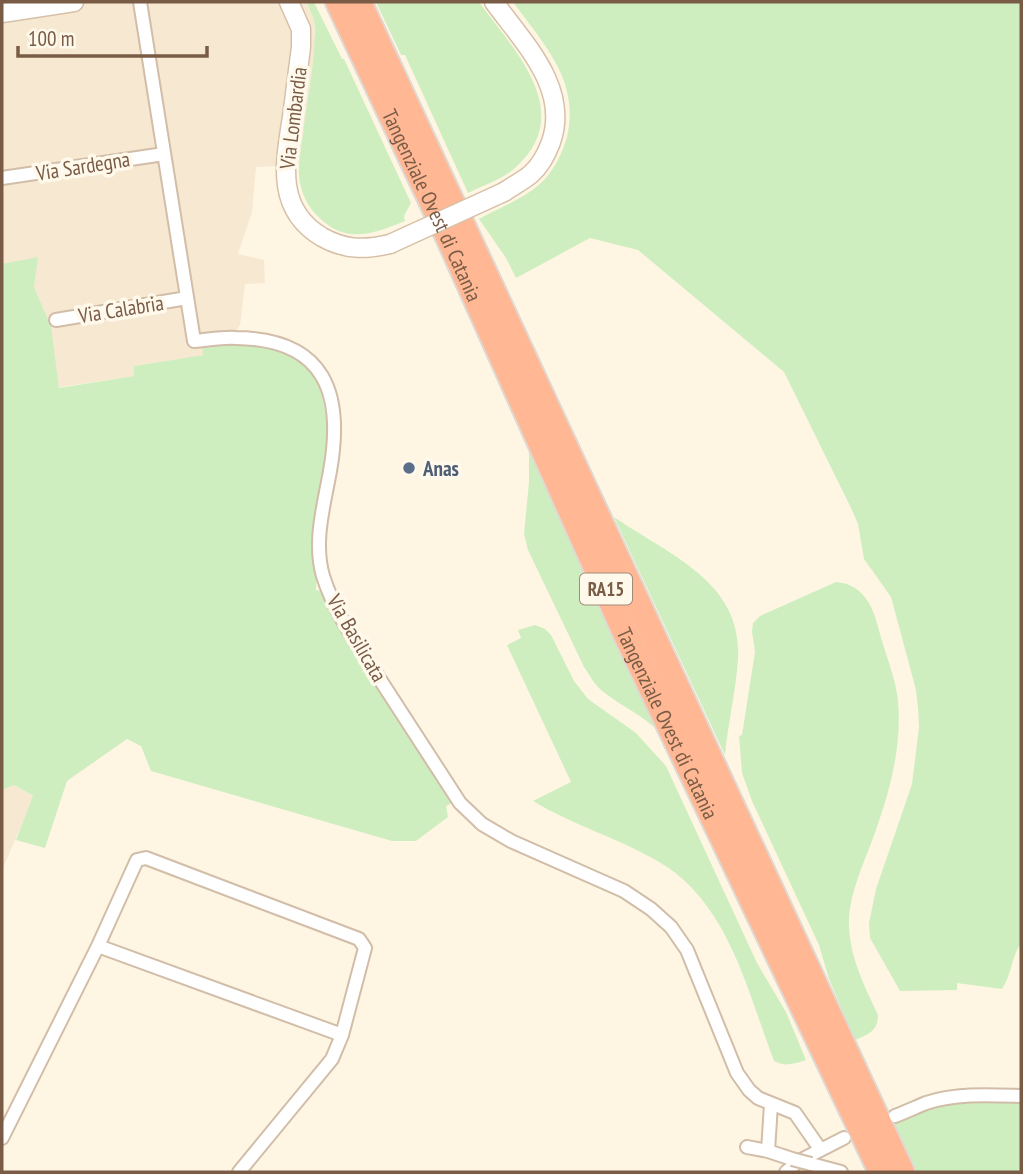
<svg xmlns="http://www.w3.org/2000/svg" width="1023" height="1174" viewBox="0 0 1023 1174" font-family="'PT Sans Narrow',sans-serif">
  <rect width="100%" height="100%" fill="#fef6e3"/>
  <path fill="#f7e8d1" d="M2,2H307L314,20L315,44L299,165L256,167L252,212L238,254L264,260L265,283L245,284L240,325L228,343L202,345L204,355L134,366V376L2,396Z
    M14,785L34,797L2,870V790Z"/>
  <path fill="#cfeec0" d="M307,2H314L342,59H344L411,203L404,216L405,221C378,232 350,244 324,222C313,213 304,201 301,187C296,170 301,151 303,134C307,100 314,66 315,32L314,20Z
    M376,2H479C513,49 577,112 516,167C504,179 484,185 468,193L405,55H401Z
    M513,2H1021V943C1011,958 1012,974 1002,989L957,983V990L900,991L870,938L869,923L876,889L912,784L919,727L918,708L916,690L891,597L864,559L858,524L851,508L784,372L638,250L590,238L516,278L506,258L479,219C499,208 523,199 540,184C553,172 562,154 567,137C580,80 544,45 513,2Z
    M38,257L34,287L51,327L59,388L134,376V366L203,355L202,344L228,343L263,346L299,357L319,383L328,426L316,590L322,591L334,619L454,802L446,806L448,817L416,841H392L151,771L141,746L127,739L67,781L45,848L16,840L33,796L14,785L2,790V264Z
    M529,450L651,710L654,727C638,713 618,704 601,690C594,684 589,674 584,667L528,550L524,534L529,482Z
    M614,517C667,554 743,581 738,659C736,691 728,723 725,755Z
    M836,582C865,584 874,609 880,634C886,656 896,679 898,701C902,744 891,787 877,827C867,857 851,887 849,919C848,955 864,984 878,1015C878,1031 869,1034 855,1040L829,979L819,945L752,801L742,773L739,736L742,735L755,652L752,632L753,623L760,616Z
    M535,625L545,629L551,635L574,681L588,699L636,733L666,766L757,963L786,1012L806,1060C794,1064 785,1067 774,1061C746,988 728,899 654,859C615,837 572,825 533,801L571,782L507,645L521,638L518,630Z
    M981,1100H1021V1172H917L894,1123L946,1103Z"/>
  <g fill="none" stroke-linecap="round" stroke-linejoin="round">
    <defs>
      <path id="street" d="M140,2L194,341C208,340 222,337 236,338C325,339 344,393 330,471C324,505 313,542 323,576C335,614 358,645 379,678C406,719 433,761 460,803L482,824L511,841L624,891L651,909L671,927L687,950L737,1073L749,1090L758,1098L795,1113L820,1149
        M2,178L164,154
        M56,320L187,298
        M98,946L342,1035
        M771,1104L768,1151L792,1159
        M895,1116C906,1112 916,1107 926,1103C956,1093 990,1095 1021,1096
        M2,1138L98,946L137,860L146,858L359,939L365,948L342,1035L332,1059L239,1172
        M747,1147L768,1151
        M811,1164L841,1172
        M786,1172L799,1161L844,1138"/>
      <path id="secondary" d="M289,2L301,29V47C298,70 295,93 292,117C285,162 275,209 322,237C345,250 365,250 390,244
        M494,2C523,42 570,88 551,142C547,153 540,166 531,174C523,181 512,186 504,192
        M2,13L74,2"/>
      <g id="highway">
        <path id="s1" d="M338,2L448,237L626,635L881,1172"/>
        <path d="M359,2L902,1172"/>
      </g>
    </defs>
    <use href="#street" stroke="#d1bda8" stroke-width="16"/>
    <use href="#secondary" stroke="#d7c0a8" stroke-width="21"/>
    <use href="#highway" stroke="#dfd8d3" stroke-width="28"/>
    <use href="#street" stroke="#fff" stroke-width="12"/>
    <use href="#secondary" stroke="#fff" stroke-width="18"/>
    <use href="#highway" stroke="#ffb794" stroke-width="24"/>
    <defs>
      <path id="street-bridge" d="M792,1159L811,1164"/>
      <path id="secondary-bridge" d="M390,244L504,192"/>
    </defs>
    <use href="#street-bridge" stroke="#d1bda8" stroke-width="16" stroke-linecap="butt"/>
    <use href="#secondary-bridge" stroke="#d7c0a8" stroke-width="21" stroke-linecap="butt"/>
    <use href="#street-bridge" stroke="#fff" stroke-width="12"/>
    <use href="#secondary-bridge" stroke="#fff" stroke-width="18"/>
  </g>
  <circle fill="#5c6f8a" stroke="#fff9ec" stroke-width="2.5" cx="409" cy="468" r="7"/>
  <g text-anchor="middle" dominant-baseline="central" stroke-width="7" stroke-linejoin="round" paint-order="stroke">
    <rect fill="#fff9ec" stroke="#a28b78" stroke-width="2" x="580" y="573.5" width="52" height="31" rx="5"/>
    <g font-size="19" font-weight="bold" fill="#7a5c46">
      <text x="606" y="589">RA15</text>
    </g>
    <g font-size="21" fill="#7a5c46" stroke="#fff9ec">
      <text transform="translate(293 118) rotate(-83)">Via Lombardia</text>
      <text transform="translate(83 166) rotate(-9)">Via Sardegna</text>
      <text stroke="none"><textPath href="#s1" startOffset="224">Tangenziale Ovest di Catania</textPath></text>
      <text transform="translate(121 309) rotate(-9)">Via Calabria</text>
      <text transform="translate(357 638) rotate(60)">Via Basilicata</text>
      <text stroke="none"><textPath href="#s1" startOffset="793">Tangenziale Ovest di Catania</textPath></text>
    </g>
    <g font-size="21" font-weight="bold" fill="#4e5e75" stroke="#fff9ec" text-anchor="start">
      <text x="423" y="468">Anas</text>
    </g>
  </g>
  <rect width="1023" height="1174" fill="none" stroke="#7a5c46" stroke-width="7"/>
  <path d="M18 46v10h189v-10" fill="none" stroke="#7a5c46" stroke-width="3.5"/>
  <text x="28" y="46" font-size="21" fill="#7a5c46" stroke="#fff9ec" stroke-width="5" paint-order="stroke">100 m</text>
</svg>
